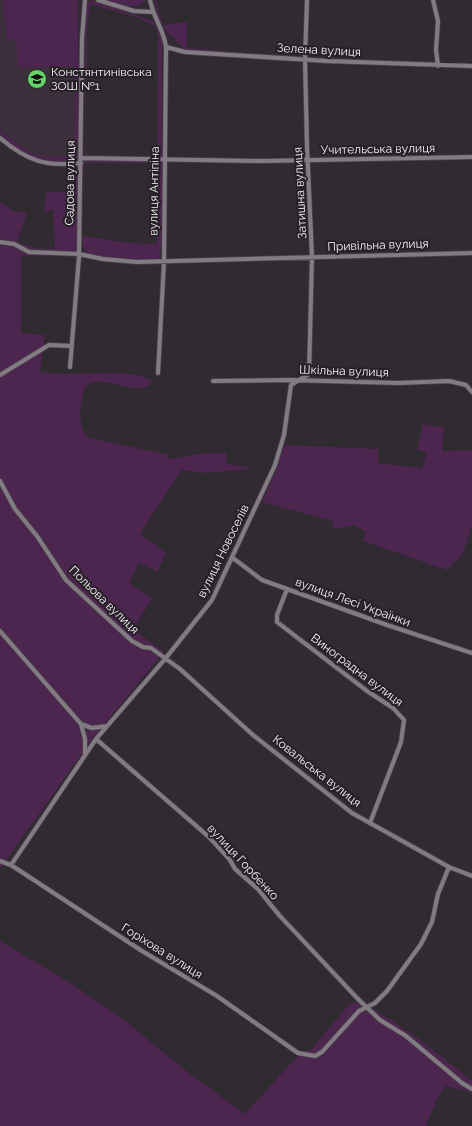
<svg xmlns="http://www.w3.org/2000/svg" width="472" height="1126" viewBox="0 0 472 1126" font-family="Raleway,sans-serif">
  <rect width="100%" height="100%" fill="#302a31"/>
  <path fill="#3c303c" d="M0,0H3L7,40H16L74,66L75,157L42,156L34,154L22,147L0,130Z"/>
  <path fill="#4c264f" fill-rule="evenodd" d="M3,0H78L79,156C76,162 72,163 66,163C40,166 19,151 0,136V130L22,147L34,154L42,156L75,157L74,66L18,68L16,41L7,40Z
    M90,0L153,21L158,25L162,34V157L85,156V20L87,7ZM91,4L138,18L156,26L158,38L157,156L88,155L86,153C85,122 86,91 87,60C87,41 86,22 91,4Z
    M103,0H147C136,12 115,4 103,0Z
    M154,0H156L159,14L164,25L187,22V48L302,57L305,0L304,58L186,50L166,31L158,16Z
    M86,160L162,161V228L160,259C148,263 98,260 88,253C82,248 82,243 82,236L131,243L157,244V163H84L83,212L82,163Z
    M78,169L80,171L78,246L74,255L21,256V333L45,335L40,372C49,373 57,374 65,374C84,374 139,369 152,381L151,384C131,398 105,371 85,387C81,401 75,429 90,438L165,454L168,455L167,458L173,459L204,453H226V463L254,469L205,473L182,470L140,534L166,553L157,572L139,563L129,583L153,598L133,629L164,652L93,738L0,869V202L13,211L27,213L17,242L37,249H55L53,210L43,211L47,192H76V170Z
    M423,424L444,427L442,451L472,450V525L463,554L447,570L363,541L366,532L354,525L337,529L332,527L333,521L262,502L277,468L284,445L378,449V463L422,468L427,452L417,450Z
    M0,941L72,984L119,1016L185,1070L245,1114L301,1052L311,1050L351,1002C378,1003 448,1062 472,1081V1093L446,1086L436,1101L426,1126H0Z"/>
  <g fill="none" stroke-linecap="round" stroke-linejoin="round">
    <defs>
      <path id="street" d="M98,0L134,11L152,12
        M150,0C153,17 164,30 166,47L164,262L158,373
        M433,0L438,21L436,50L438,66
        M166,47L185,52L327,61L472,66
        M0,138C27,161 46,167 81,163
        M81,158L263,161L472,157
        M0,242L14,244L29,252L79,254L103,259L137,262L472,253
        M70,367L79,257L82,38L85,0
        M0,375L49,345L72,346
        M213,381L290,380L398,383L449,381L466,385L472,392
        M0,481L15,509L37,536L66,580L132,641L143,647L151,648L180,669L253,735L352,813L449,867L472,876
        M233,558L262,580L387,625L472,653
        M287,589L277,615V622L367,691L393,708L404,720L401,742L370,823
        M0,631L81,724L85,739V754
        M81,724L92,728L107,726
        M96,739L209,837L230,860L235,869L258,889L279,915L358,999L380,1020L406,1036L462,1083L472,1089
        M0,861L11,865L142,951L217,996L298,1053L315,1056L322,1052L359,1011L375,1003L387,991L421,944L432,922L438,894L449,867
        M11,865L96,739L165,659L212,600L275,465L284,435L291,385L309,374L312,257L307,146L305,60L307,0"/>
    </defs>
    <use href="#street" stroke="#4d474d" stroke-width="5.5"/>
    <use href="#street" stroke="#837b83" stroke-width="4"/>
  </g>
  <defs>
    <symbol id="school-disc" viewBox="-11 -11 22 22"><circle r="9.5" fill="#64d468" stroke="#262027"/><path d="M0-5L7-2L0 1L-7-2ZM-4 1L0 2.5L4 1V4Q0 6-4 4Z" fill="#111"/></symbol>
  </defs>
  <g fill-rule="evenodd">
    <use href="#school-disc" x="26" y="68" width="22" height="22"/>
  </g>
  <g text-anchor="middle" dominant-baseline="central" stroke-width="4" stroke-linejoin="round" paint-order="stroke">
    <g font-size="12" fill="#f5f0f5" stroke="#262027">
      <text transform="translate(319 50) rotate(3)">Зелена вулиця</text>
      <text transform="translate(378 149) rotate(-1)">Учительська вулиця</text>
      <text transform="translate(70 183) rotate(-89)">Садова вулиця</text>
      <text transform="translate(154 191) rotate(-89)">вулиця Антіпіна</text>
      <text transform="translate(300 193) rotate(-93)">Затишна вулиця</text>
      <text transform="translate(378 245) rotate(-2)">Привільна вулиця</text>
      <text transform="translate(344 371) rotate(2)">Шкільна вулиця</text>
      <text transform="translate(223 551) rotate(-64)">вулиця Новоселів</text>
      <text transform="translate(104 600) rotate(44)">Польова вулиця</text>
      <text transform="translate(353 602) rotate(20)">вулиця Лесі Українки</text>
      <text transform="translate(357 670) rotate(37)">Виноградна вулиця</text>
      <text transform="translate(317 771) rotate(38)">Ковальська вулиця</text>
      <text transform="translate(243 862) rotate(47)">вулиця Горбенко</text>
      <text transform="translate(162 951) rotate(32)">Горіхова вулиця</text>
    </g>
    <g font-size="12" fill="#f5f0f5" stroke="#262027" text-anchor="start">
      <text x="51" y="72">Констянтинівська<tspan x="51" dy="14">ЗОШ №1</tspan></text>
    </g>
  </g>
</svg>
